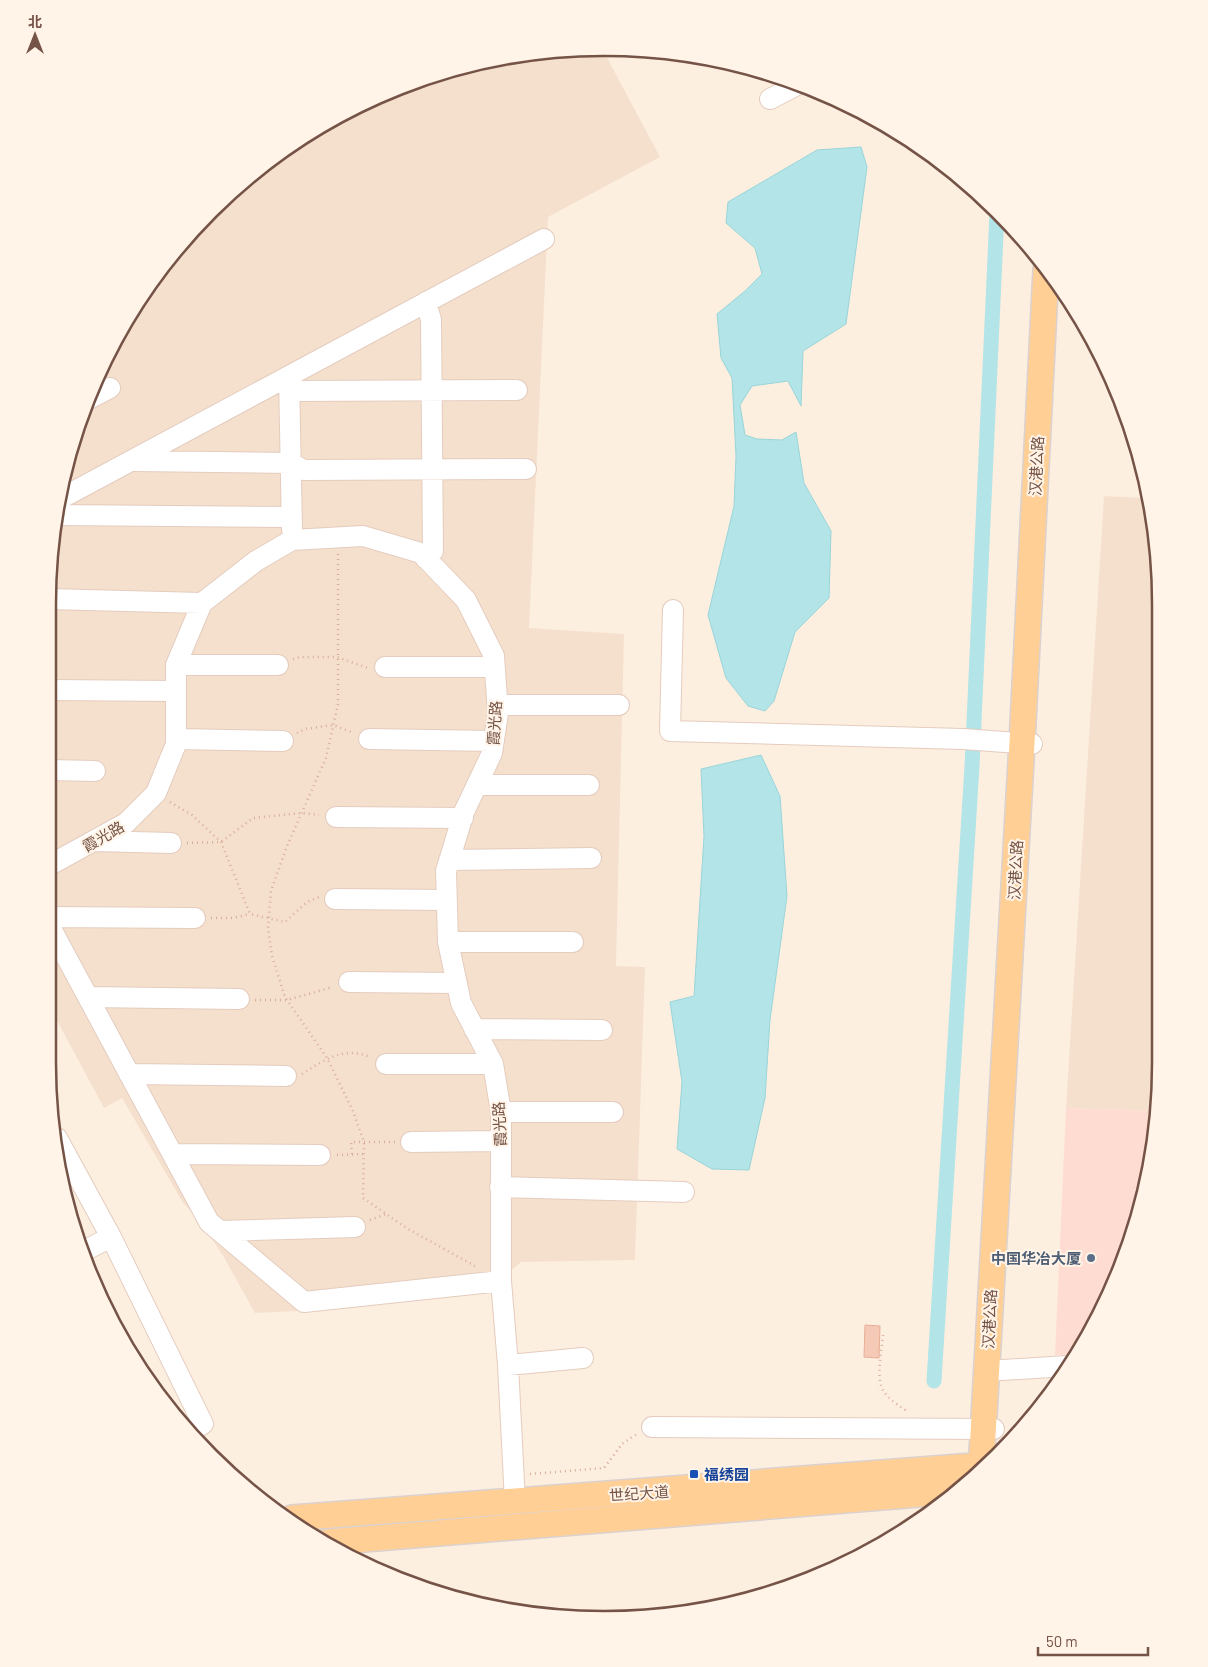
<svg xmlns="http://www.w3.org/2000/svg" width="1208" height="1667" viewBox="0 0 1208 1667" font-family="Barlow,'Noto Sans SC',sans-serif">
  <rect width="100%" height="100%" fill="#fdefe0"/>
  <path fill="#f5e0ce" d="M603,50L660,157L548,217L529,628L624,634L616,966L645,967L635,1260L521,1262L485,1293L299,1311L255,1313L222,1254L197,1217L183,1203L122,1098L104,1108L48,1004V604L58,495L90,391L122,326L185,237L237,185L326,122L425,77L532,52Z
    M1104,496L1147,498L1156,531L1159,1099L1157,1111L1066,1108Z"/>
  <path fill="#ffdcd2" d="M1066,1108L1157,1111L1142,1207L1103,1309L1075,1354L1055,1355Z"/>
  <path fill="#b3e4e7" stroke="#99d5da" d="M861,147L867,167L846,324L803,351L801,406L788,381L752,386L740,405L745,435L757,439L782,440L796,432L804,483L831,531L829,598L795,632L774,701L765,711L748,706L726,678L708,615L734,506L736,456L732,378L721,358L717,314L745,291L762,274L755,248L726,223L728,202L817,150Z
    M761,755L780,796L787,896L770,1020L765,1098L749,1170L712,1169L677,1149L682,1082L670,1002L694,996L704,836L701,769Z"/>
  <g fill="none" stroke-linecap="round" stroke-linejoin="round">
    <path stroke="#b3e4e7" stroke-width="15" d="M934,1381L972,766L997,213"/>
  </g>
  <path fill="#f4cab6" stroke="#e8ae95" d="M865,1325L880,1326L879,1358L864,1357Z"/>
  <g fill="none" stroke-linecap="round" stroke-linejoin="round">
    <defs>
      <path id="minor" d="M770,99L797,85
        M289,377L292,530
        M289,391L517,390
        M87,400L110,388
        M134,461L291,463L304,470L526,469
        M58,500L544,239
        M56,515L292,517
        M426,559L433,551L431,320L426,302
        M48,599L202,603
        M673,610L670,731L963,739L1032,744
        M176,665H278
        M385,667H495
        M48,690L176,691
        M497,705H619
        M176,739L283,741
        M369,739L494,741
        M48,770L95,771
        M477,785H589
        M336,817L463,818
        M95,841L171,843
        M449,860L591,858
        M48,866L126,823L156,793L176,744V665L202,603L256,561L292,540L363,536L421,553L466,600L494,656L498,713L492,753L464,812L446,871L448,942L461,1003L493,1064L501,1112V1281L508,1365L515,1502
        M335,899L447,900
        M48,917L195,918
        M48,923L209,1222L304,1302L501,1281
        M448,942H573
        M349,982L457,983
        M88,997L239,999
        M474,1029L602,1030
        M386,1064H493
        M129,1074L286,1076
        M501,1112H613
        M57,1138L111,1237L203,1424L192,1430
        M411,1142L501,1141
        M173,1154L320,1155
        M500,1187L684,1192
        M220,1231L355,1227
        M82,1252L111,1237
        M508,1365L583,1358
        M986,1371L1067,1366
        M652,1427L994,1429"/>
      <path id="major" d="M981,1470L1022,743L1046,270
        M292,1518L986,1465
        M328,1542L957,1491"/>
    </defs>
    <use href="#minor" stroke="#e4ccbe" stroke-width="22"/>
    <use href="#major" stroke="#dbd2cf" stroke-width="28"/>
    <path stroke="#d9ad99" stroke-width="2.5" stroke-dasharray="1 4" stroke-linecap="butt" d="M338,554V704L326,758L287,846L271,891L268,929L272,956L285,997L327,1058L353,1111L364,1142L363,1198L408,1229L475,1266
      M293,659L300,657H337L368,668
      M297,733L305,729L333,725L354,733
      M170,802L192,815L221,842L250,914L285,922L307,902L319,897
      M187,843L221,842L253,818L302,813L319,815
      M211,918H233L250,914
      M255,1000H287L333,987
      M302,1074C324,1060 343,1046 370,1057
      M352,1154L351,1142H395
      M337,1155L364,1154
      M370,1220L386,1214
      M883,1335C882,1350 875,1379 884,1392C890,1400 898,1405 905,1410V1412
      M530,1474L604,1468L622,1444L637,1434"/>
    <use href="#minor" stroke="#fff" stroke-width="20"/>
    <use href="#major" stroke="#ffcf95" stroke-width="25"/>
  </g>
  <circle fill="#5c6f8a" stroke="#fff4e7" stroke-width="2" cx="1091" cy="1258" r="5"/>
  <rect fill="#1a4fb4" stroke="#fff4e7" stroke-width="2" x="689" y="1469" width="10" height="10" rx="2.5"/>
  <g text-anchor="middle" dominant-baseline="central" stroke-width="4" stroke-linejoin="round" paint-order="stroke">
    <g font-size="15" fill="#755346" stroke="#fff4e7">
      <text transform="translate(1036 466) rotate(-87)">汉港公路</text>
      <text transform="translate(494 723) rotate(-86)">霞光路</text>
      <text transform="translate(103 836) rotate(-30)">霞光路</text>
      <text transform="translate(1015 870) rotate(-87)">汉港公路</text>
      <text transform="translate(499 1124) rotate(-93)">霞光路</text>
      <text transform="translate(989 1319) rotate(-87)">汉港公路</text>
      <text transform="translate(639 1493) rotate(-4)">世纪大道</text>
    </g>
    <g font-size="15" font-weight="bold" fill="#4e5e75" stroke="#fff4e7" text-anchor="end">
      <text x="1081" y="1258">中国华冶大厦</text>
    </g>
    <g font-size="15" font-weight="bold" fill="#164399" stroke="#fff4e7" text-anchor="start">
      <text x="704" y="1474">福绣园</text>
    </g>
  </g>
  <path d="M0 0H1208V1667H0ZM604 56H604A548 548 0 0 1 1152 604V1063A548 548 0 0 1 604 1611H604A548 548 0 0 1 56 1063V604A548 548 0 0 1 604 56Z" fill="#fff4e7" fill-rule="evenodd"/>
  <path fill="none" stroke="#755346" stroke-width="2.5" d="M604 56H604A548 548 0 0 1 1152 604V1063A548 548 0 0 1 604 1611H604A548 548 0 0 1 56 1063V604A548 548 0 0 1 604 56Z"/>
  <g transform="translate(35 35)" stroke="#fff4e7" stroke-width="4" paint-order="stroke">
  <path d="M0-4L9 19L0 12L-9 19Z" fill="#755346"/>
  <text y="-8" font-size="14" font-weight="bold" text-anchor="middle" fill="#755346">北</text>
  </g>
  <path d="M1038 1647v8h110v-8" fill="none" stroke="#755346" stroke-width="2.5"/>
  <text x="1046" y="1647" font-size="15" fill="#755346" stroke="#fff4e7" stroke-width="4" paint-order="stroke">50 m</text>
</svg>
